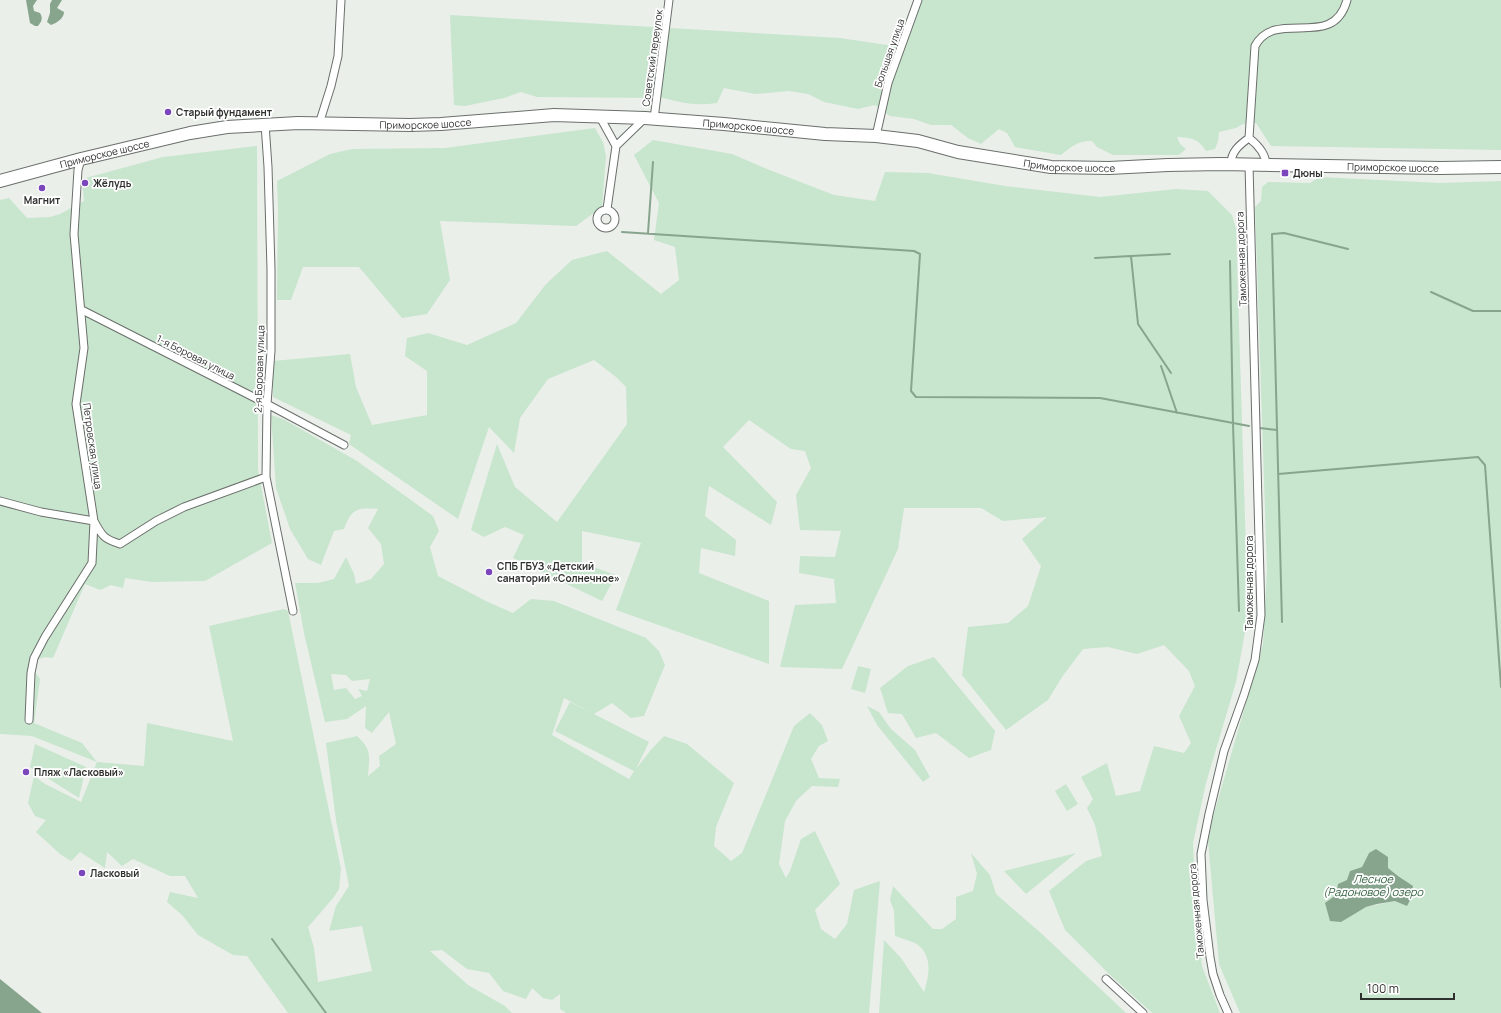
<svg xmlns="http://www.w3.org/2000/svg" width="1501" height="1013" viewBox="0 0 1501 1013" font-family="Manrope,sans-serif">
  <rect width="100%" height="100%" fill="#eaefea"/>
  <path fill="#c8e5ce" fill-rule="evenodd" d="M918,0H1501V150L1271,146L1256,123L1243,124L1236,128L1219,132L1218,141L1215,149L1206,151C1198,138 1191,138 1177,137L1180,144L1186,149L1179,155H1113L1097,147L1092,141C1078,140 1071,147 1061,155L1015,147L1007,133L999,129L981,144L968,138L951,125H931L914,119L890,116L875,105L858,109L824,102L808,94L789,91L755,94L724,88L717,103C696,106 683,103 663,98L537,97L521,92L504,98L465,106L454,105L450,15L840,38L901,47Z
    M595,128L603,142L606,156L602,207L576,226L440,221L450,280L427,314L402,318L359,267H303L291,300H277L278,208L277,181L330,154L352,149L445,148Z
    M653,140L732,154L767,169L834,195L875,201L885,172L928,173L1005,186L1100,197L1176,189L1208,191L1232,215L1236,229L1248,615L1236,682L1206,783L1193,843L1197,918L1202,966L1220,1013H1152L1108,973L1065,930L1049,891L1086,861L1102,856L1095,825L1087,808L1093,799L1081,777L1107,763L1116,796L1140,791L1154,746L1184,753L1191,743L1179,716L1195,686L1189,671L1164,645L1137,654L1108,647L1083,649L1062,677L1048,700L1006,730L962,675L968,627L1008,623L1028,606L1041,566L1022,539L1047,517L1003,521L981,508H904L898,549L842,669L780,667L795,605L836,603L834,579L799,573L800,556L835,557L841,531L800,530L796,495L811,468L805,451L791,449L749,420L723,447L777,502L771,525L709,486L705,516L736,540L735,556L701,548L699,573L769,601V664L616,610L641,543L582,531V563L616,575L602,601L513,558L524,535L505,527L484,537L471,530L497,444L515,487L557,522L627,424L626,387L616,377L594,360L548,379L520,418L514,453L489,427L458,519L349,444L351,435L273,397V361L350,354L356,387L372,425L427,415V371L405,356L407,338L428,333L467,345L516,323L546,284L572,260L607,251L661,294L679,280L675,247L654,240L659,203L634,155Z
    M257,146L258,470L272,543L205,581L152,582L125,578L123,588L111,585L100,590L85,584L53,658L44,657L37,660L34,670L40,679L34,723L82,743L97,762L144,766L147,723L233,741L209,626L284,609L288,611L341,869L339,889L334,897L308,927L314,948L318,982L372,971L362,926L329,931L336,906L349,886L336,820L326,743L357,736C373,751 369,757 368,776L380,766L379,756L396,744L389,712L372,733L365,728L366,706L347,719L325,722L304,633L295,583H318L334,579L346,557L354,574L356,584L371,579L384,564L381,544L368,528L378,509C357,507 351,509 344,529L334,531L321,565L308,559L290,529L276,488L271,415L283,419L357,461L433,516L439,531L430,547L438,576L486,601L513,613L531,599L554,601L646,638L659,651L665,665L644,716L631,718L612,703L594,714L649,742L636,769L650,751L664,736L687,744L734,783L716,827L714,846L731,861L742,853L794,726L810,713L822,725L828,741L819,746L811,759L819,778L840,779L838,787L812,786L796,801L785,821L779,864L786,878L790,871L801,839L815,831L840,884L815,910L821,929L835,939L847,924L854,890L880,881L869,1013H566L560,1009V994L552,1000L543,998L532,988L526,999L503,991L489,973L467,969L442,950L430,951L468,985L505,1006L512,1013H288L247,956L233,955L198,935L182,915L167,902L170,892L198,898L185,876H170L133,859L122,866L107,852L105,868L80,852L71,861L60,854L36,832L46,820L35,816L28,803L34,776L45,784L81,802L97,762L32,736L0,734V200L9,198L27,218L50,217L60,214L84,201L82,179L163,157ZM331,674L346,675L352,681L370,679L367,691L358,689L362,696L355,699L346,688L334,690ZM564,698L592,713L570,702L555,731L634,771L629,779L552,735Z
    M1320,177L1439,183L1501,181V1013H1240L1219,964L1208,841L1213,817L1263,644L1267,570L1255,207L1261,201L1262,187L1268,182L1310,183ZM1369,853L1398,876L1413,887L1395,901L1366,907L1357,912L1325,904L1336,895L1338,884L1348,880L1350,871L1362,867Z
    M934,657L995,731L991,750L969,758L936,733L916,738L902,714L888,713L880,688L908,666Z
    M858,666L871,669L865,693L851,689Z
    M867,706L879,712L891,729L915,750L930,777L923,782L877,725Z
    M35,744L86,767L79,798L30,767Z
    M1066,784L1078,804L1067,811L1055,791Z
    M971,853L990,875L996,894L1042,934L1126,1013H879L884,940L901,958L924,992C929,976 933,957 918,945C913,941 902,939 895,936L894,911L890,900L893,886L933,929H942L956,919V897L973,891L977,874Z
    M1076,853L1026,894L1004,871Z"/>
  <path fill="#87a48d" d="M26,0H37L33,6L34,11L40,13C43,18 42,21 38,26H35L30,23Z
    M52,0H62L57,8L64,12C64,18 57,23 51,25L47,22L50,13V4Z
    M1376,849L1388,857V868L1398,876L1413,886L1412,896L1407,906L1395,901L1377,904L1366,907L1341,922L1330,921L1325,903L1336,895L1338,884L1347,880L1350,871L1362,867L1369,853Z
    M0,979L42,1013H0Z"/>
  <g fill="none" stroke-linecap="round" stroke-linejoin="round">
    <path stroke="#87a48d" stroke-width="2" d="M622,232L914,251L920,254L911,391L916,397L1100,398L1249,426
      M648,233L653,162
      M1131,256L1170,254
      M1095,258L1131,256L1138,324L1171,373
      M1230,261L1233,424L1239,611
      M1431,292L1473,311H1501
      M1161,366L1177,413
      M1260,428L1277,430
      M1278,474L1478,457L1485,465L1501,687
      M1282,622L1272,234L1284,233L1348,249
      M272,939L326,1013"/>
    <defs>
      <path id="street" d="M600,117L616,146L607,209
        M654,119L669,0
        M265,124L268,167L271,269V351L267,404L266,477L293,611
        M319,124L331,86L338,56L341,0
        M876,136L888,83L918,0
        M1249,138L1255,46C1276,7 1333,52 1347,0
        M1249,138C1258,145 1266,154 1266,165
        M616,146L645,118
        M1231,164C1231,152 1239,145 1249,138
        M597 219a9 9 0 1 1 18 0a9 9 0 1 1-18 0Z
        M82,310L267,404L344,445
        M0,501L41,512L94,521C102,536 104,539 120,544L156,521L184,507L266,477
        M29,720L31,673L34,658L45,637L92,563L94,521L76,404L84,348L74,234L78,170L81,159
        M1106,979L1143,1013
        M1228,1013L1220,995L1213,974L1210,957L1203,900L1201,854L1209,814L1224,751L1244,695L1255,660L1261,615L1249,165"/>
      <g id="primary">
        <path id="s1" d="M0,181L81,159L190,133L227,127L298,123L410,125L441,124L554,115L645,118L724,124L825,134L876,136L918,141L958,152L1051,167L1109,168L1168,165L1221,164L1440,168L1501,167"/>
      </g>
    </defs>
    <use href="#street" stroke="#6a6f6b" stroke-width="9"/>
    <use href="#primary" stroke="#6a6f6b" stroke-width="14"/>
    <use href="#street" stroke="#fff" stroke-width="7"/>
    <use href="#primary" stroke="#fff" stroke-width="12"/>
  </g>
  <g fill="#7b45bc" stroke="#fff" stroke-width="1.5">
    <circle cx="168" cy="112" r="4"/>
    <rect x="1281" y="169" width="8" height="8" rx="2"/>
    <circle cx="85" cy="183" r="4"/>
    <circle cx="42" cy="188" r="4"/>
    <circle cx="489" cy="572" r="4"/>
    <circle cx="26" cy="772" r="4"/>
    <circle cx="82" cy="873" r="4"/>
  </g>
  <g text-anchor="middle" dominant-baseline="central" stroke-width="3.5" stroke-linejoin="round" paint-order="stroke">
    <g font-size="10" fill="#2e302e" stroke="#fff">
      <text transform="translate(889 53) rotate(-71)">Большая улица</text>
      <text transform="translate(652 58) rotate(-82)">Советский переулок</text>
      <text stroke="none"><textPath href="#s1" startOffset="432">Приморское шоссе</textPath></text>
      <text stroke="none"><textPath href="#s1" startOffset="756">Приморское шоссе</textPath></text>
      <text stroke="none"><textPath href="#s1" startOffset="108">Приморское шоссе</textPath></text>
      <text stroke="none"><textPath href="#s1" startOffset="1080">Приморское шоссе</textPath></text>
      <text stroke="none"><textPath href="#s1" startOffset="1404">Приморское шоссе</textPath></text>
      <text transform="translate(1241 259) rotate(-92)">Таможенная дорога</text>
      <text transform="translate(196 357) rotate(27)">1-я Боровая улица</text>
      <text transform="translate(259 369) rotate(-88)">2-я Боровая улица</text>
      <text transform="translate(93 446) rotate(82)">Петровская улица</text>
      <text transform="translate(1249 583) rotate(-90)">Таможенная дорога</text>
      <text transform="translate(1196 911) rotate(-95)">Таможенная дорога</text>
    </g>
    <g font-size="10" font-weight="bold" fill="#2e302e" stroke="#fff" text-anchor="start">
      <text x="176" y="112">Старый фундамент</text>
      <text x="1293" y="173">Дюны</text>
      <text x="93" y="183">Жёлудь</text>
      <text x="42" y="200" text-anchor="middle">Магнит</text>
      <text x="497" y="566">СПБ ГБУЗ «Детский<tspan x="497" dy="12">санаторий «Солнечное»</tspan></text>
      <text x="34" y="772">Пляж «Ласковый»</text>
      <text x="90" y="873">Ласковый</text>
    </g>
    <g font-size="11" font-style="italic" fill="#336240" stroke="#fff">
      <text x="1373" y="878">Лесное<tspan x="1373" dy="13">(Радоновое) озеро</tspan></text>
    </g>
  </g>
  <path d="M1361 993v6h93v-6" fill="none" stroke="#2e302e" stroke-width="2"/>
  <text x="1367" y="993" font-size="12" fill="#2e302e" stroke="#ffffff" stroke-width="3" paint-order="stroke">100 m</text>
</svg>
